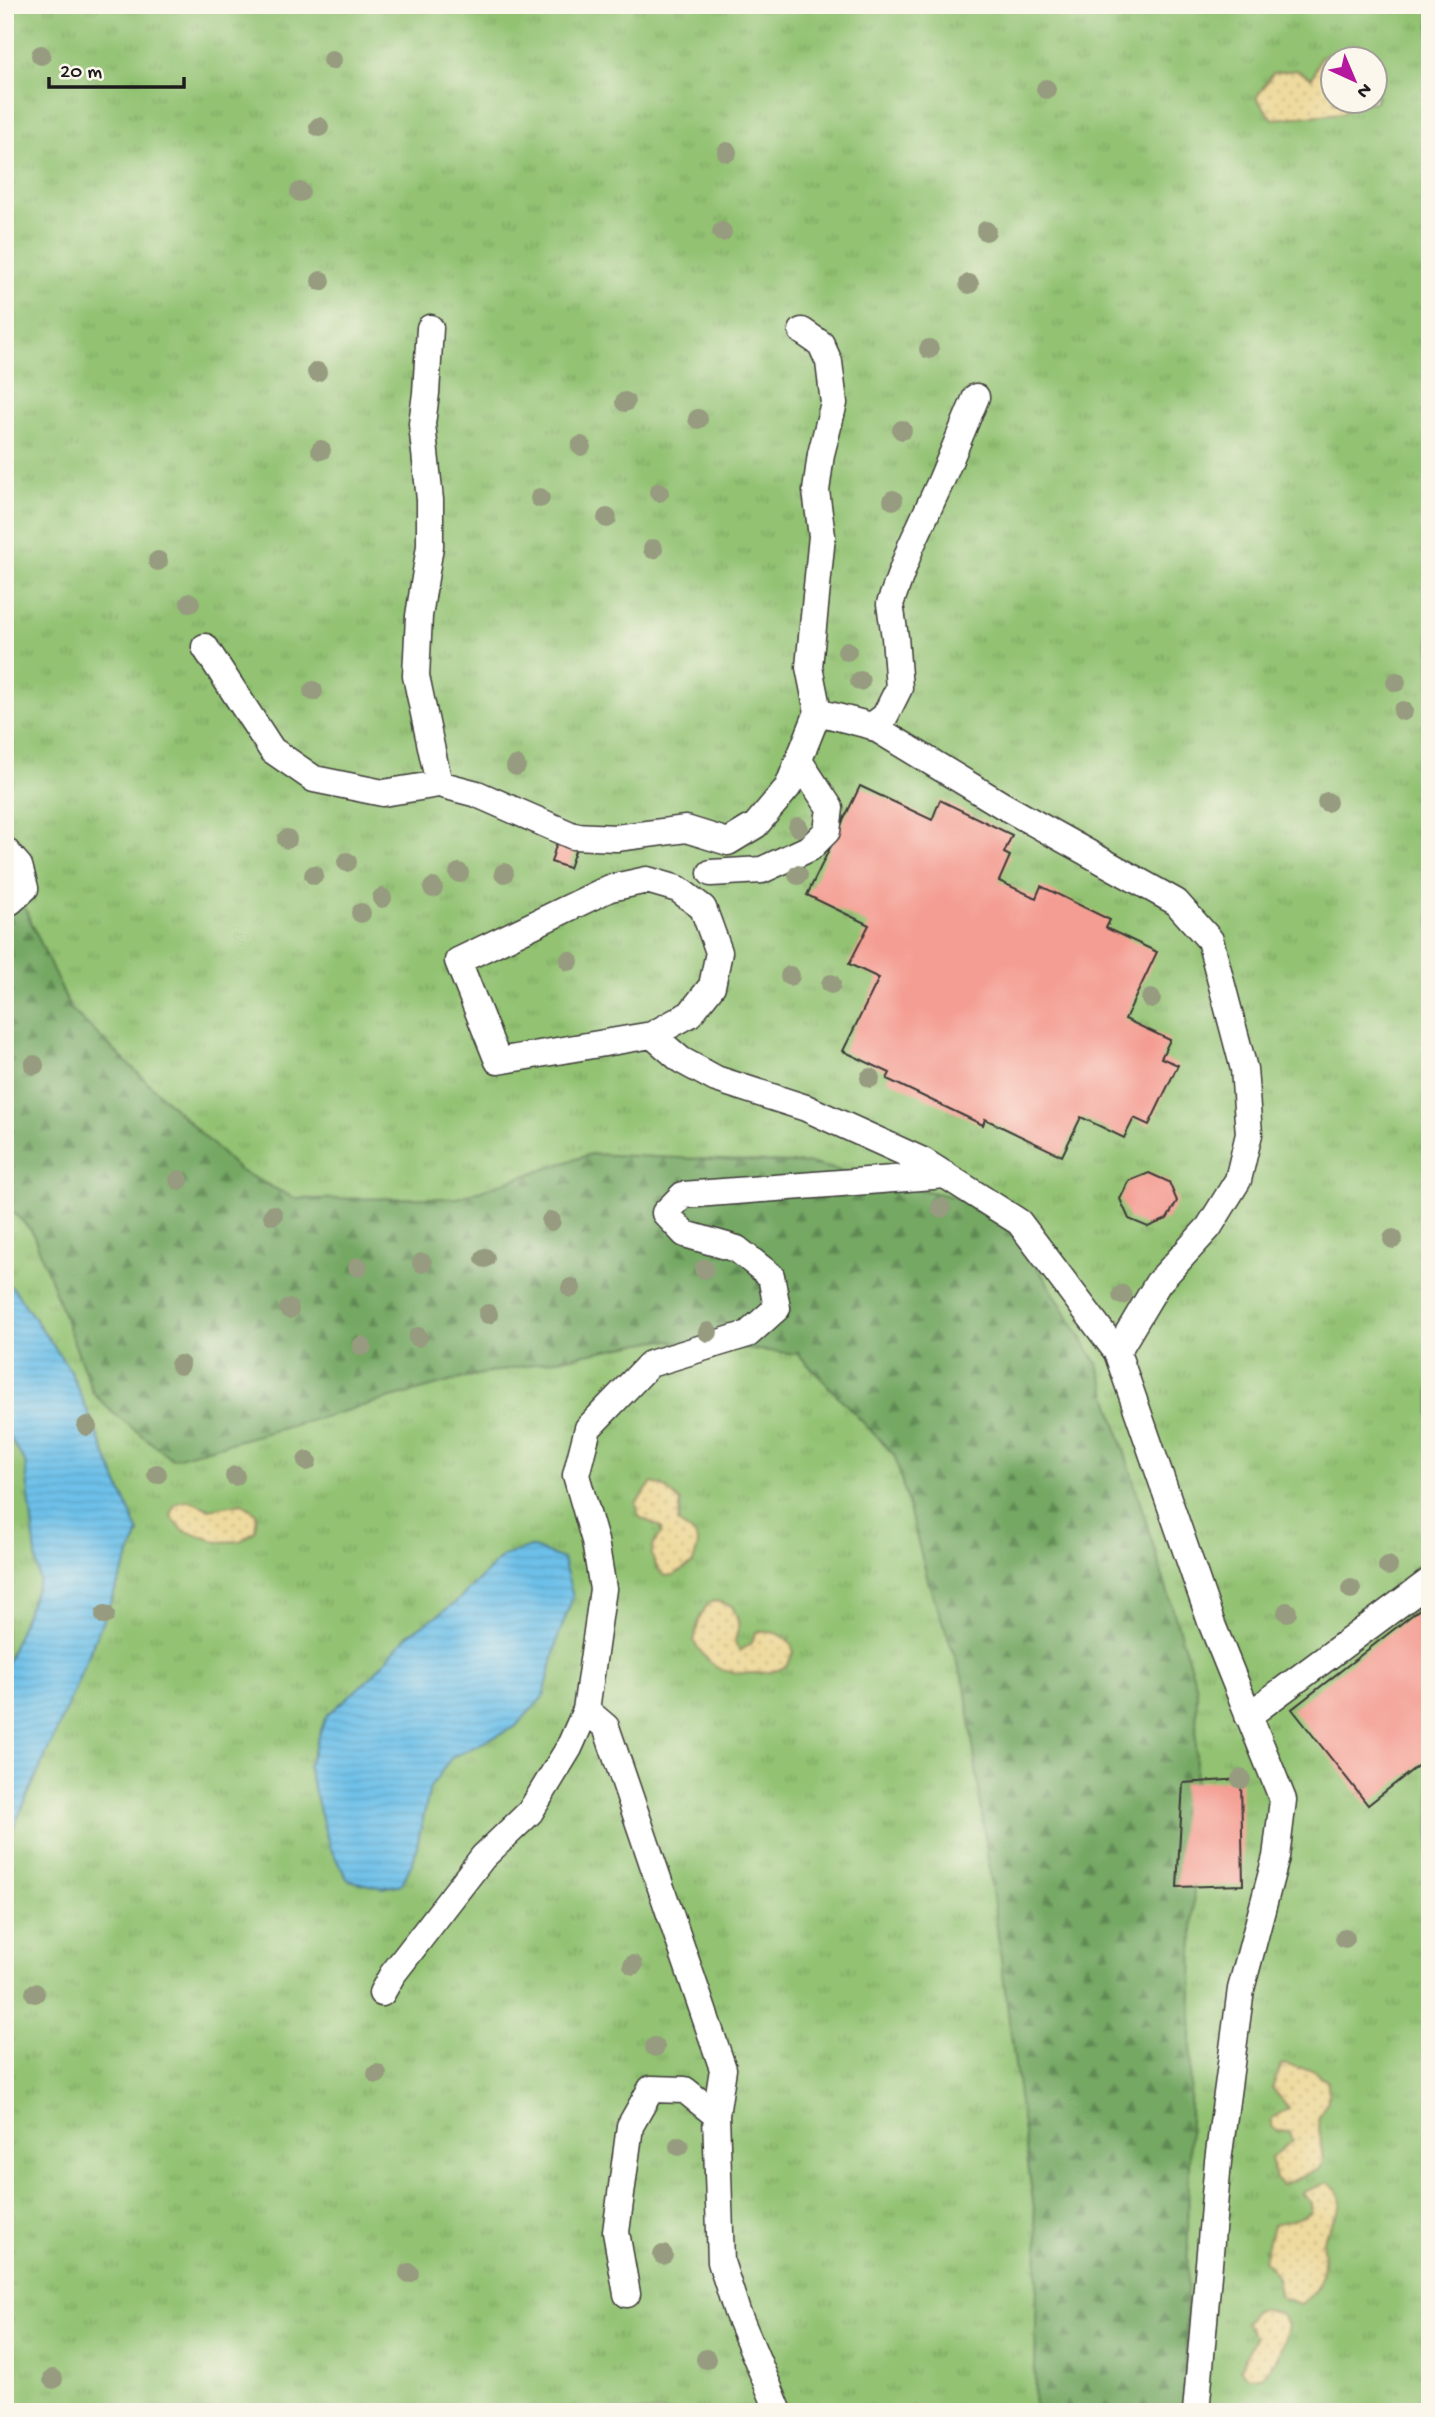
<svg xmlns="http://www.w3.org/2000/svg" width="1435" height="2417" viewBox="0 0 1435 2417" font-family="'Gochi Hand',sans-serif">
  <defs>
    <pattern id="grass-tufts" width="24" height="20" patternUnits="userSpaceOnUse" patternTransform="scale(1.75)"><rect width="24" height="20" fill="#92c272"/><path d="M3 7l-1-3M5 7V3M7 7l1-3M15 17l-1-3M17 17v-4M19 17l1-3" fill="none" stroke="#7da662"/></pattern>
    <pattern id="forest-firs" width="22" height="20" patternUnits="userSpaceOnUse" patternTransform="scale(1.75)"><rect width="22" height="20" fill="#75a864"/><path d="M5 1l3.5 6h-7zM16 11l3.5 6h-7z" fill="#5f8852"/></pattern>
    <pattern id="sand-dots" width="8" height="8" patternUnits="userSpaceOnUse" patternTransform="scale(1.75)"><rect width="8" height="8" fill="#eeda9e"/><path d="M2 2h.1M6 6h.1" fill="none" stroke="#ccba88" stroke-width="1.8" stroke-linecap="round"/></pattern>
    <pattern id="water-rules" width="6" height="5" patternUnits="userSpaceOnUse" patternTransform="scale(1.75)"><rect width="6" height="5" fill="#6dc0e9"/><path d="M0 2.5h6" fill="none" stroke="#5ea4c7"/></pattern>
  </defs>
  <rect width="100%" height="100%" fill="#fbf7ec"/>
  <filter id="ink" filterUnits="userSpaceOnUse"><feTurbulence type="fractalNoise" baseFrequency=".0143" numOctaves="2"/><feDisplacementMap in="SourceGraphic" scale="14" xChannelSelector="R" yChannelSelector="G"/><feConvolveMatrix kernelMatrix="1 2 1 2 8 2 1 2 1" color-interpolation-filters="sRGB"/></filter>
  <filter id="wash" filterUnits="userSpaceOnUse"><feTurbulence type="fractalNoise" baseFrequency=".00686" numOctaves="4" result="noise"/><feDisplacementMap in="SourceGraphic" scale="28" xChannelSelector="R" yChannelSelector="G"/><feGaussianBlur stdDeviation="1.57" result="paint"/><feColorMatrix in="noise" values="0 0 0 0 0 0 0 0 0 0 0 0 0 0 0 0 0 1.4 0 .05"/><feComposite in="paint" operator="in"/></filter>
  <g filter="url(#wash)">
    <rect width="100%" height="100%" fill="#f4e6ce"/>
    <path fill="url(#grass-tufts)" stroke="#576f47" stroke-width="2" fill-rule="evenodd" d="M5,5H1430V2412H5ZM1334,60H1376V102H1334Z"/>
    <path fill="url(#forest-firs)" stroke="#486240" stroke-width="2" d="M5,864L70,1008L240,1171L296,1199L457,1198L591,1154L813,1164L957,1198L1019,1237L1098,1365L1197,1688L1185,2412H1034L1038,2240L965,1685L929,1584L895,1456L798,1354L658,1340L467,1377L172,1459L112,1412L93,1393L32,1231L5,1204Z"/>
    <path fill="url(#sand-dots)" stroke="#857b5d" stroke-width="2" d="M1337,50L1348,59L1334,60V102H1352L1343,113L1273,119L1256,98L1273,73L1296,70L1312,78L1320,58Z
      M652,1483L663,1486L681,1502L678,1523L695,1535L698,1545L693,1563L674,1575L664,1576C651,1561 646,1550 661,1534V1527L639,1517L636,1503Z
      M188,1500L209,1509L242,1503L257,1514L255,1531L240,1541L218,1542L182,1530L171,1516L175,1504Z
      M713,1600L732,1606C735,1613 740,1621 738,1629C736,1639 732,1642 740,1651L750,1644L756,1632C775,1631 788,1633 794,1652C791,1657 788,1663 785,1666C774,1676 727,1675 716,1667C707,1661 700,1651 694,1642C697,1626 699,1611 713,1600Z
      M1282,2064L1315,2071L1328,2082V2100L1318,2119L1323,2161L1320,2169L1282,2185L1276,2179L1270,2159L1293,2140L1289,2132L1276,2131L1272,2126V2118L1289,2108L1272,2088Z
      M1328,2182C1356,2204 1331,2217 1323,2240C1322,2246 1323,2250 1324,2256C1325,2277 1317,2292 1301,2304L1281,2298L1276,2274L1264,2260L1273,2225C1287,2219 1299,2221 1311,2212V2203L1301,2193Z
      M1265,2309L1281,2313L1288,2324C1284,2349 1279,2358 1262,2377H1249L1240,2369L1255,2337L1245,2323L1254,2311Z"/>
    <path fill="url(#water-rules)" stroke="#446e82" stroke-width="2" d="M5,1283L14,1289L70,1370L139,1533L65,1712L5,1847V1667L39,1581L25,1462L5,1430Z
      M531,1547L563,1559L573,1597L558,1637L544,1696L515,1727L451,1758L430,1788L414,1859L402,1884L383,1888L348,1880L330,1848L308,1767L326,1716L371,1677L408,1635L454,1604L503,1556Z"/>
    <g id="blocks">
      <path fill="#f49d93" d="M860,786L932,820L940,800L1012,835L1004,853L1010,856L999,881L1036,898L1041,886L1110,920L1106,928L1157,952L1125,1019L1170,1040L1161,1058L1178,1065L1149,1125L1134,1118L1124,1138L1081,1117L1062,1156L985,1119L983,1125L887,1079L890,1073L843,1051L879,978L849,964L869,925L807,895Z
        M557,842L576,848L569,868L551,862Z
        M1149,1173L1169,1182L1177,1201L1167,1219L1148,1227L1129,1219L1120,1199L1129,1181Z
        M1430,1601V1756L1368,1805L1292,1709Z
        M1241,1779L1243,1885L1177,1887L1183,1783Z"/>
    </g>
  </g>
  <g filter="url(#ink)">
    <use href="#blocks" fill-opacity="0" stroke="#3c3a37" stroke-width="2"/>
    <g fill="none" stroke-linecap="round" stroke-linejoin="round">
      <defs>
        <path id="lane" d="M430,328L426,393L422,424L430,500V546L419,616L416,676L439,784
          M205,647L272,750L314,779L383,793L439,784L477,794L573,836L616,838L686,829L728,842L756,825L788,787L818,712L809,667L822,536L816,491L821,454L834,403L829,362L821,344L802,331
          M818,712L872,726L885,716L899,688L895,637L890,604L911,546L941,481L976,397
          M872,726L1002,805L1176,902L1210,940L1244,1069L1249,1134L1238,1180L1209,1227L1158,1283L1117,1352
          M5,850L19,866L25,888L11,901L5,900
          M711,873L762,870L810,848L827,831L830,808L799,761
          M647,880L678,889L703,908L719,952L712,986L690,1014L652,1035L498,1061L458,961L610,888Z
          M652,1035L681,1060L716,1079L806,1108L923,1161L1019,1222L1117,1352L1211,1622L1283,1800L1276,1857L1241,1989L1218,2161L1196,2412
          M586,1710L606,1727L723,2069L716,2115
          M1248,1716L1430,1581
          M382,1993L392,1975L483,1857L530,1812L569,1748L586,1710L603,1589L595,1541L576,1475L588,1428L650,1364L748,1334L777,1308L771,1276L737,1249L685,1234L665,1213L683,1195L946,1175
          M627,2294L616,2232L630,2126L651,2089L685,2090L716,2115L721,2262L737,2312L779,2412"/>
      </defs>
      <use href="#lane" stroke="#3c3a37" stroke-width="29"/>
      <use href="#lane" stroke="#fff" stroke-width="26"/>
    </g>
    <g fill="#979b7f">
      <circle cx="41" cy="55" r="10"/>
      <circle cx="332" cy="60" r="10"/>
      <circle cx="1046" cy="89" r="10"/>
      <circle cx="319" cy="127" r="10"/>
      <circle cx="727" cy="152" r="10"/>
      <circle cx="300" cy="192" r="10"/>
      <circle cx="986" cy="231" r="10"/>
      <circle cx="722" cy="232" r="10"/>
      <circle cx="321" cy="281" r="10"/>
      <circle cx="969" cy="284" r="10"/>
      <circle cx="929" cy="349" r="10"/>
      <circle cx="317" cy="372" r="10"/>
      <circle cx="625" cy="402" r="10"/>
      <circle cx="698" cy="419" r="10"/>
      <circle cx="902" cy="430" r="10"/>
      <circle cx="581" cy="446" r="10"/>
      <circle cx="321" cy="450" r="10"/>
      <circle cx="659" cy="492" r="10"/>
      <circle cx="540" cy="498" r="10"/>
      <circle cx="893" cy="500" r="10"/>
      <circle cx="607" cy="518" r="10"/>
      <circle cx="653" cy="549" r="10"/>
      <circle cx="158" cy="561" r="10"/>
      <circle cx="190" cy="603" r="10"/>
      <circle cx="847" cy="651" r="10"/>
      <circle cx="860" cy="681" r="10"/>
      <circle cx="1396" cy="682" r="10"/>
      <circle cx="313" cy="691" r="10"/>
      <circle cx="1403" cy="711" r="10"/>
      <circle cx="516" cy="766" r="10"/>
      <circle cx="1327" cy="802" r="10"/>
      <circle cx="798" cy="827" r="10"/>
      <circle cx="287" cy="839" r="10"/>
      <circle cx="347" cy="862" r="10"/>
      <circle cx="459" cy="873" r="10"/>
      <circle cx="504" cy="873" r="10"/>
      <circle cx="314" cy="875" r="10"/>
      <circle cx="798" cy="875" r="10"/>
      <circle cx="433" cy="888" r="10"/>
      <circle cx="382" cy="898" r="10"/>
      <circle cx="361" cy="913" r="10"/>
      <circle cx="569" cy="961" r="10"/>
      <circle cx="790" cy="976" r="10"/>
      <circle cx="831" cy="984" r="10"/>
      <circle cx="1151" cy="999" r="10"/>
      <circle cx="34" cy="1065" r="10"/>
      <circle cx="870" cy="1078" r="10"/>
      <circle cx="179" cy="1180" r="10"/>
      <circle cx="941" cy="1208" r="10"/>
      <circle cx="273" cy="1215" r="10"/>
      <circle cx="551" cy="1221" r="10"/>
      <circle cx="1393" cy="1239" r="10"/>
      <circle cx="485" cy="1258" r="10"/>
      <circle cx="422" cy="1263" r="10"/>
      <circle cx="358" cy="1267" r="10"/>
      <circle cx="704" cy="1269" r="10"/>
      <circle cx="571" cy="1288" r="10"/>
      <circle cx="1122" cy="1295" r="10"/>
      <circle cx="289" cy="1309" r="10"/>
      <circle cx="488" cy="1314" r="10"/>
      <circle cx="708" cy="1332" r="10"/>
      <circle cx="418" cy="1337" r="10"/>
      <circle cx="362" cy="1346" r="10"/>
      <circle cx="180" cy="1365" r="10"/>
      <circle cx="87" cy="1426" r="10"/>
      <circle cx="307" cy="1461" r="10"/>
      <circle cx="157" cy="1474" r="10"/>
      <circle cx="235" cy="1476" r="10"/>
      <circle cx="1388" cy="1566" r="10"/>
      <circle cx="1351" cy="1589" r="10"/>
      <circle cx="1287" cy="1612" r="10"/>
      <circle cx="105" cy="1615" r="10"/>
      <circle cx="1241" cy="1779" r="10"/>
      <circle cx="1345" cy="1938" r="10"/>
      <circle cx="633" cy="1965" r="10"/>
      <circle cx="35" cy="1993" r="10"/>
      <circle cx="655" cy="2047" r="10"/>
      <circle cx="377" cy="2074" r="10"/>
      <circle cx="679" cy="2146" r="10"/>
      <circle cx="663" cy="2255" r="10"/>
      <circle cx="409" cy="2273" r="10"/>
      <circle cx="706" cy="2359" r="10"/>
      <circle cx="53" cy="2379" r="10"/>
    </g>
  </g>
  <rect width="1435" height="2417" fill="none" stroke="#fbf7ec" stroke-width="28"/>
  <g transform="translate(1354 80) rotate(136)"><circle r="33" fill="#fbf7ec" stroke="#a29f99" stroke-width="2"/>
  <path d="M0-5L12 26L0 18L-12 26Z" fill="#b5179e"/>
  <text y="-10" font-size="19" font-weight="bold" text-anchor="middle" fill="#1c1c1c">N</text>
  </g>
  <path d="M49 77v10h135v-10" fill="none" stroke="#1c1c1c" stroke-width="3.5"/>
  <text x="60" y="77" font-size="21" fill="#1c1c1c" stroke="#fbf7ec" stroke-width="5" paint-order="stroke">20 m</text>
</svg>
